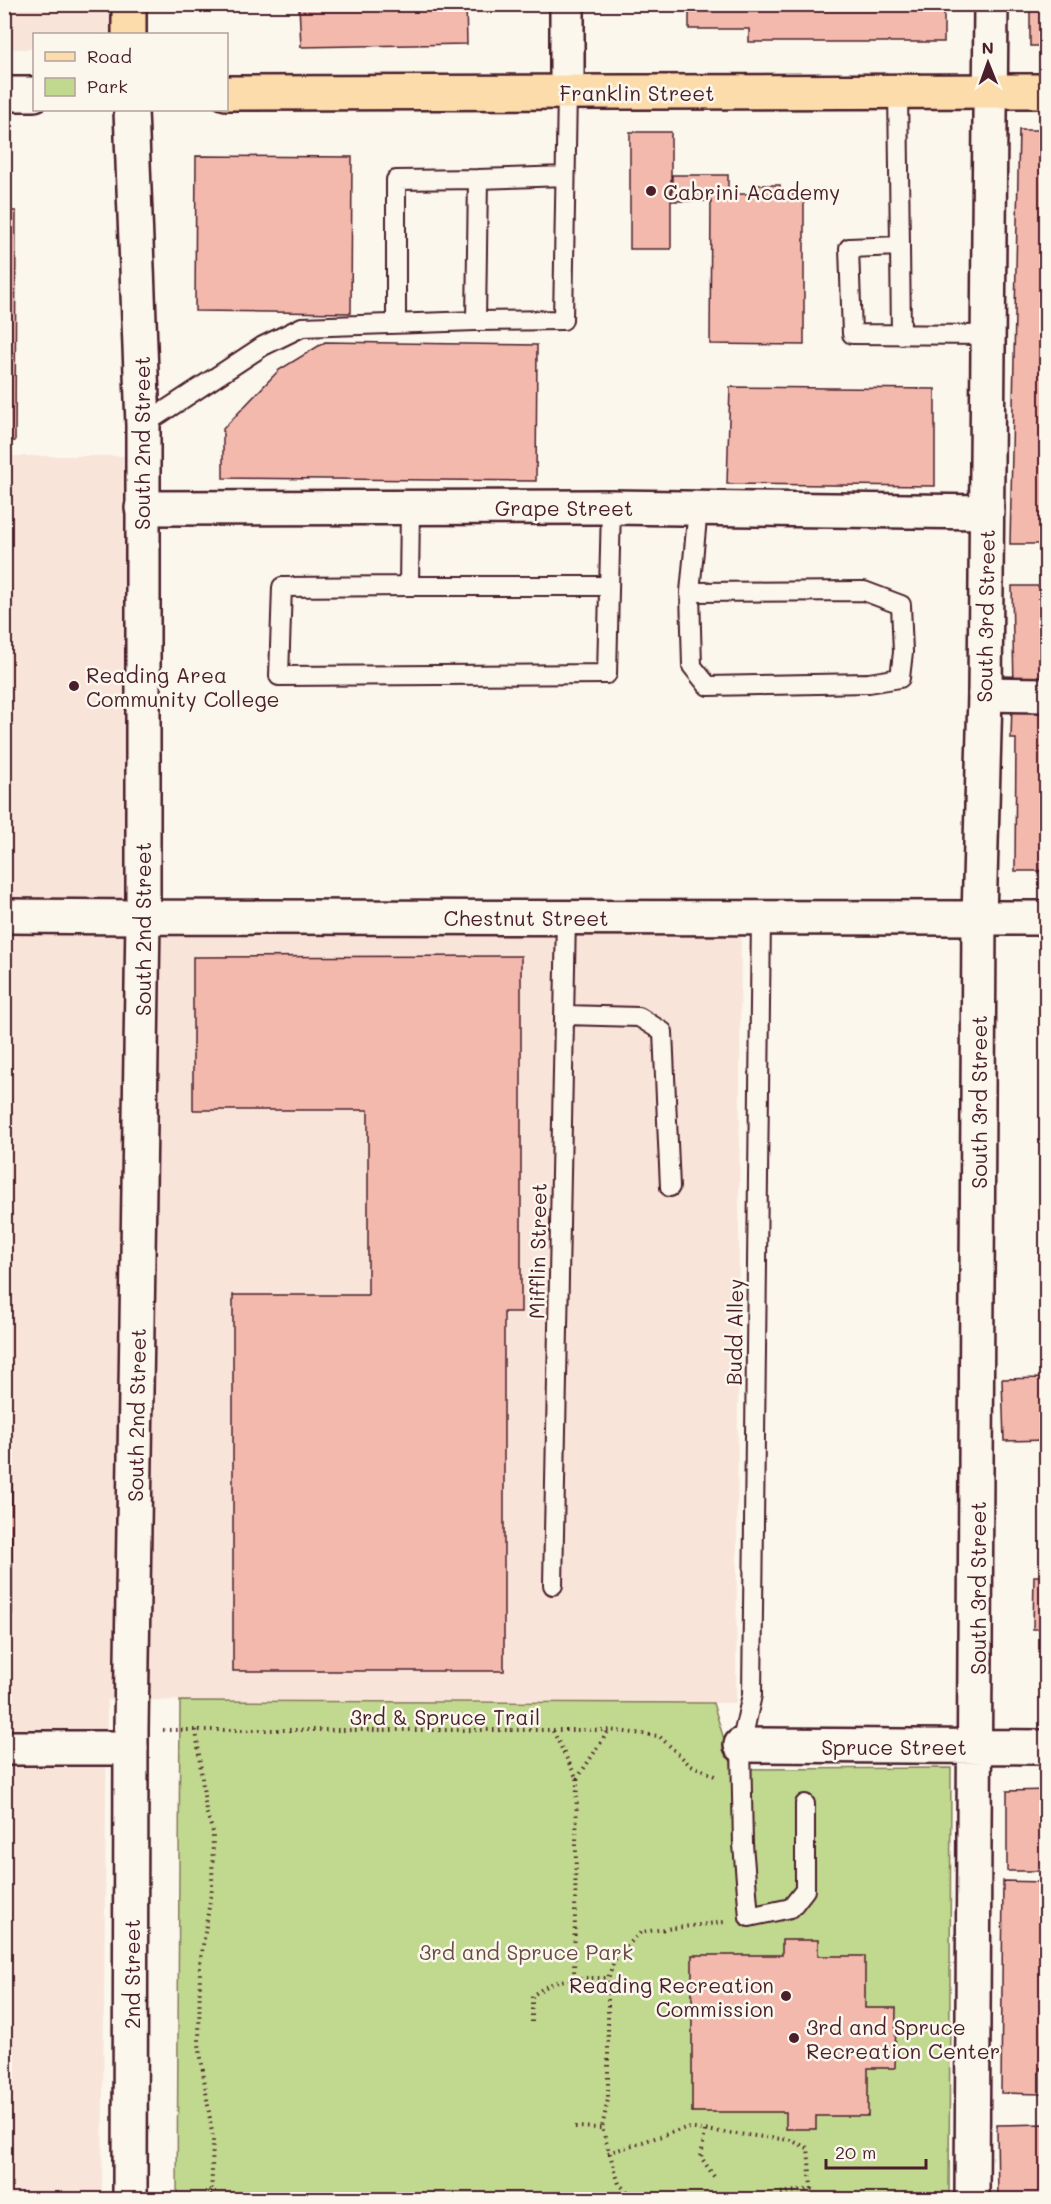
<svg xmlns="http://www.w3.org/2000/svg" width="1051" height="2204" viewBox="0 0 1051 2204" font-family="Mali,sans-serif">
  <rect width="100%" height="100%" fill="#fbf7ec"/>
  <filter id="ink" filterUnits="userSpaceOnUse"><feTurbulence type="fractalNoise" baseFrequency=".0167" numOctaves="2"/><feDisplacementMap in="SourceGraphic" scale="12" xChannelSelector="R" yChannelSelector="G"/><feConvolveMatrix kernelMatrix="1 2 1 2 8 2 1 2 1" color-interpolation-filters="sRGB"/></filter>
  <g filter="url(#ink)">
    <path fill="#f9e4d9" d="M4,5H115L116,34H34V49H5Z
      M4,456H143V917L741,918L736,1703L107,1700L102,2199H5Z"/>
    <path fill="#c1d88f" stroke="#867c5d" stroke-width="1.5" d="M180,1701L713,1703L733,1769L951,1768L949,2199L177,2200Z"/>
    <path fill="#f3b9ad" stroke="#4a1f2b" stroke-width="1.5" d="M466,4L467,44L301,47L299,5Z
      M689,4H944V42H749V29H689Z
      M1030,4H1046V46H1030Z
      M1019,130H1046V544H1010Z
      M630,132H671V249H630Z
      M196,156L352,157L351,313L195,311Z
      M672,175H728V194H755V185H780V194L804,195V345L710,344L711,201H672Z
      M4,211H16L15,441H4Z
      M325,342L537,345L536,481L223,478V429L279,370Z
      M730,387L935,389V486L727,484Z
      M1012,586H1046V688H1014Z
      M1012,702H1046V871H1015L1016,739H1011Z
      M521,956V1312H504V1671H233V1295H368V1110H193V957Z
      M1046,1378V1440L1004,1441L1002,1379Z
      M4,1453H12V1614H4Z
      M1034,1576H1046V1629H1033Z
      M1046,1790V1871H1007V1791Z
      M1003,1881L1046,1882V2068H1040V2094L1001,2093Z
      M782,1940H818V1956H865V2008H896L895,2068H868V2116H816V2129H786V2112H692V1955H782Z
      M1046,2124V2200H998L997,2125Z"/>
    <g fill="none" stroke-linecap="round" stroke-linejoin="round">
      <defs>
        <path id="service" d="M898,91L900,246L849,248L852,334L988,335
          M900,246L901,335
          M476,321L563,320L567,92
          M396,323V180L478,179
          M143,425L263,346L302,327L476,321L478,179L564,176
          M410,508L409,586L282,587L279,676L607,674L611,507
          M409,586H609
          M690,592L864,591L901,605L903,652L900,678L869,683L708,686L692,666L690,592L698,508
          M761,918L752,1695L741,1745L743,1844L749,1917L791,1908L805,1890V1804
          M565,1015L639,1017L663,1032L670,1187
          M553,1585L566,917"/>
        <path id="minor" d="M567,4V92
          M142,508L611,507L987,512
          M985,694L1046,695
          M4,916L143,917
          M741,1745L1046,1747
          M4,1748H131
          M972,2200L979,918"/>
        <path id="tertiary" d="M143,917L1046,918
          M979,918L985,694L991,4
          M130,2200L131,1729L143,917V425L131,110"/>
        <path id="secondary" d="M4,94H34"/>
        <path id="primary" d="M129,4V34
          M226,93L1046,91"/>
      </defs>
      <use href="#service" stroke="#4a1f2b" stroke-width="22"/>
      <use href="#minor" stroke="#4a1f2b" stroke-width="38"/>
      <use href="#tertiary" stroke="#4a1f2b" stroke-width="38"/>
      <use href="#secondary" stroke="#4a1f2b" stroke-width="38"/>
      <use href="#primary" stroke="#4a1f2b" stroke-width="38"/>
      <path stroke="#4a1f2b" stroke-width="4" stroke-dasharray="1.5 4.5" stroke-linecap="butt" d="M163,1730H609L659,1736L689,1764L717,1777
        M196,1730L206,1811L213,1832L212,1888L200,1964L199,2044L213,2140L211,2200
        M553,1731L577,1779L609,1730
        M574,1978L577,1779
        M532,2022V1996C558,1976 576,1978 608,1978
        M575,2127L602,2128
        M705,2131L701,2157L715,2178
        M608,2153L686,2128L790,2140L808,2148L812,2200
        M781,2193L813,2189
        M636,2200L619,2184L602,2128L608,2099V1978L616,1957L641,1932L724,1922"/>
      <use href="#service" stroke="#fbf7ec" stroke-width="18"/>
      <use href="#minor" stroke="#fbf7ec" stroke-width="33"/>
      <use href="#tertiary" stroke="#fbf7ec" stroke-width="33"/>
      <use href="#secondary" stroke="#fbf7ec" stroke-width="33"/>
      <use href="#primary" stroke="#fddcac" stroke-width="33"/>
    </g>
  </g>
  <g fill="#4a1f2b" stroke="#fbf7ec" stroke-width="2">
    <circle cx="651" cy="191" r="6"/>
    <circle cx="74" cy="686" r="6"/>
    <circle cx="786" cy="1996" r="6"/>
    <circle cx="794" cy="2038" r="6"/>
  </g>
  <g text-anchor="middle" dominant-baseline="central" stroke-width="5" stroke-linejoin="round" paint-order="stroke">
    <g font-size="21" fill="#4a1f2b" stroke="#fbf7ec">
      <text x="637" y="92">Franklin Street</text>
      <text transform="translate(141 443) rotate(-90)">South 2nd Street</text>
      <text x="564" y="507">Grape Street</text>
      <text transform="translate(985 616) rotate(-89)">South 3rd Street</text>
      <text x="526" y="917">Chestnut Street</text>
      <text transform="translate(142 929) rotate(-90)">South 2nd Street</text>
      <text transform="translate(978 1102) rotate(-90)">South 3rd Street</text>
      <text transform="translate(537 1251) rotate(-89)">Mifflin Street</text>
      <text transform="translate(734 1332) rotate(-89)">Budd Alley</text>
      <text transform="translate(136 1415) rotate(-89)">South 2nd Street</text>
      <text transform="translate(977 1588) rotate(-90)">South 3rd Street</text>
      <text x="445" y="1716">3rd &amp; Spruce Trail</text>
      <text x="894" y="1746">Spruce Street</text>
      <text transform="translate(131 1974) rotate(-90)">2nd Street</text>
    </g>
    <g font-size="21" fill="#4a1f2b" stroke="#fbf7ec" text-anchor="start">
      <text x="663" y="191">Cabrini Academy</text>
      <text x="86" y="674">Reading Area<tspan x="86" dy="24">Community College</tspan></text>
      <text x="774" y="1984" text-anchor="end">Reading Recreation<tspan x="774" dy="24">Commission</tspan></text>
      <text x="806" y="2026">3rd and Spruce<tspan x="806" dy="24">Recreation Center</tspan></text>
    </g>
    <g font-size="21" fill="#684d44" stroke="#fbf7ec">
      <text x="526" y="1951">3rd and Spruce Park</text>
    </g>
  </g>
  <rect width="1051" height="2204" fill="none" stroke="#fbf7ec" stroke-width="24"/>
  <rect x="12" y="12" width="1027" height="2180" fill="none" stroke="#4a1f2b" stroke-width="2" filter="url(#ink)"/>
  <rect x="33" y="33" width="195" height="78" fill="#fbf7ec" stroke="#b4a19f" stroke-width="1.5"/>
  <rect x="45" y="52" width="30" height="9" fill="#fddcac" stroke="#b4a19f" stroke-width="1.5"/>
  <text x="87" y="63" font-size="18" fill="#4a1f2b">Road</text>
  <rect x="45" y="78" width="30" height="18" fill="#c1d88f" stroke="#b4a19f" stroke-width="1.5"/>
  <text x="87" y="93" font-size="18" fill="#4a1f2b">Park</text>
  <g transform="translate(988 63) rotate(359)" stroke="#fbf7ec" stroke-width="4.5" paint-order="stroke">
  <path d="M0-4.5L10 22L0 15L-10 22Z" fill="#4a1f2b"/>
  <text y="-9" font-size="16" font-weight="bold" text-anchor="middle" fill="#4a1f2b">N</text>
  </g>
  <path d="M826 2159v9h100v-9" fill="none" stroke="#4a1f2b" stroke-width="3"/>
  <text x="835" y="2159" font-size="18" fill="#4a1f2b" stroke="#fbf7ec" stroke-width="4.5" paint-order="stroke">20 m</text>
</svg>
